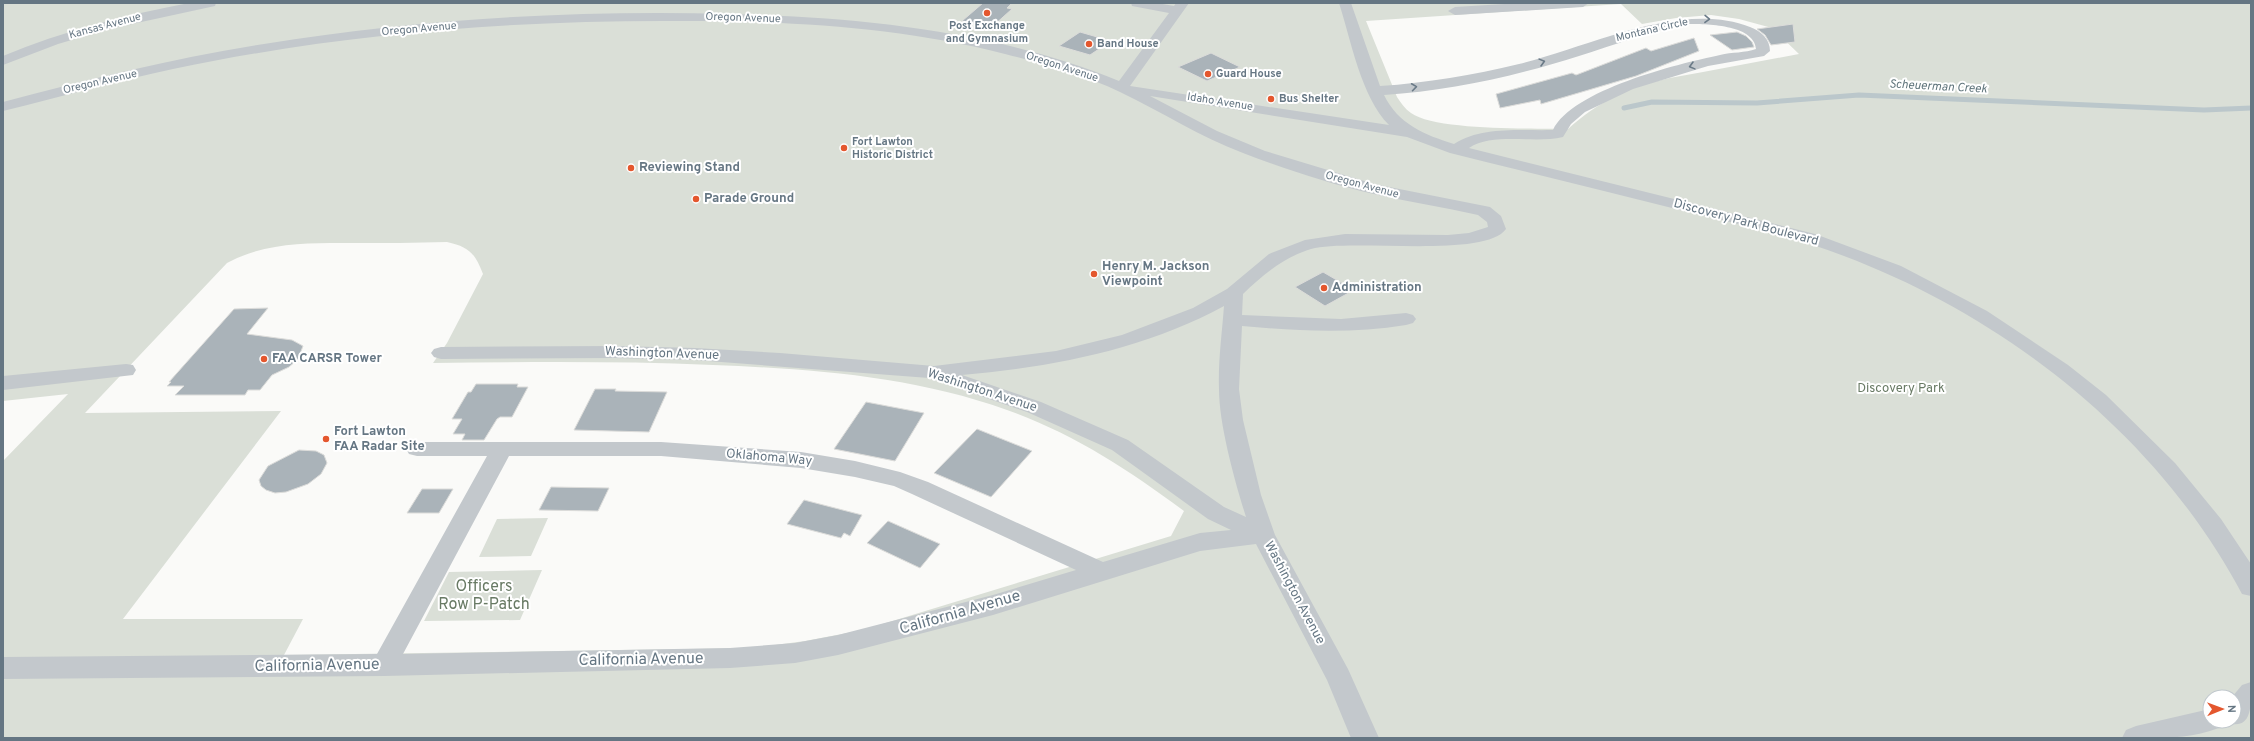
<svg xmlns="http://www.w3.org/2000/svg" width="2254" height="741" viewBox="0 0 2254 741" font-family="Overpass,sans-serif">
  <rect width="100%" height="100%" fill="#fafaf8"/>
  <path fill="#dadfd7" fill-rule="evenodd" d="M3,3H2251V738H3V461L68,394L3,401ZM1621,4L1642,24L1676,18L1711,15L1739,19L1772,28L1799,54C1767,60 1735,66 1703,72C1674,77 1642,82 1615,96C1598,105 1582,116 1568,129C1534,128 1436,131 1411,113C1405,109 1401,103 1397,97L1366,21ZM447,242C469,247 475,253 483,274L447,343L433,363C526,362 619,361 713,365C813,369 912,376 1007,410C1072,433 1129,470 1184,511L1171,536L863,630L805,641L753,648L284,655L303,619H123L281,411L85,413L227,263C266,242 309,243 352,243C384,243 415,243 447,242ZM2210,697H2234V721H2210Z
    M548,518L531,556L479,557L497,519Z
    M542,570L520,620L424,621L449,572Z"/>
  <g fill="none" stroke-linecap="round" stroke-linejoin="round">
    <path stroke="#bbc7cb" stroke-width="5" d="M1624,108L1652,102L1757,103L1859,95L2204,110L2251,108"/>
  </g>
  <path fill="#aab3b9" stroke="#dcdcda" d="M983,3H1012L1007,8L1012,9L993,26L962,21Z
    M1793,24L1795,42L1771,45L1765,35L1757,29Z
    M1080,32L1111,41L1090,55L1059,46Z
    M1737,32L1746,36L1752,42L1754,47L1732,50L1710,35Z
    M1694,38L1699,51L1636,76L1541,104L1540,100L1500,108L1496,94L1572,73L1576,75L1646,48L1651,51Z
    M1211,53L1240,67L1207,81L1178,67Z
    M1323,272L1354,290L1325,306L1295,287Z
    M268,308L247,334L292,340L303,346L298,359L289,367L272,375L260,390H248L245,395H175L184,386H167L171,382H169L234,309Z
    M476,384H518L517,387H528L512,417H500L497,419L484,440H462L465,434H453L462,419H452L468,392H471Z
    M595,389H616L615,391L667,392L649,432L574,430Z
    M866,402L924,413L895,461L834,449Z
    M977,429L1032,451L991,497L934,473Z
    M299,450L316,451L324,455L327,463L321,474L308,484L286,492L275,493L266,490L261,486L259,480L268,466Z
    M551,487L609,488L598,511L539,510Z
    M422,489H453L439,513H407Z
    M804,500L862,515L850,536L844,533L841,538L787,524Z
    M888,521L940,544L920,568L867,543Z"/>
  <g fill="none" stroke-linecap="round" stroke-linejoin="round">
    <path fill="#c3c8cc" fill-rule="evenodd" d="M189,3H216L215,6L109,29L58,44L3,65V56C63,31 126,15 189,3Z
      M1131,3H1157L1174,6L1176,3H1189L1130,86L1389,125C1361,97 1351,40 1339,3H1351L1380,86C1427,83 1473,75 1519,64C1589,47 1681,0 1750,27C1761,31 1770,39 1770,51L1764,56L1708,66L1633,89L1585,112L1571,124L1563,137C1535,144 1493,132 1469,148L1815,234L1901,266L1987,311L2068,365L2106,395L2175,463L2221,519L2251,564V596L2242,594C2159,437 2008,318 1844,256C1791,236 1735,223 1680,210C1603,191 1527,172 1450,153L1407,137L1150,96L1217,131L1265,151L1374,184L1490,207L1501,216L1506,229C1485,259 1350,238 1311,249C1284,257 1263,275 1243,294L1242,315L1341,319L1406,313L1413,315L1416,319L1413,323L1406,325C1351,334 1297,331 1242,326L1239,389L1243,420L1261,495L1275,535L1348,669L1379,738H1351L1327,680L1256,544L1200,551L993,615L838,655L795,663L730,668L384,676L3,679V657L377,654L487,456H417L409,454L406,449L409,444L417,442H661L801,452L855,461L900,472L928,482L1103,562L1200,533L1231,530L1208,519L1112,450L1027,412L929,378L695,360L615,358L441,359L434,357L431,353L434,349L441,347L615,346L695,348L780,353L934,366L1056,351L1122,335L1193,308L1227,289L1269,254L1305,240L1345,234L1448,235L1469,233L1488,227L1487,222L1478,215C1444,207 1408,202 1374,194C1330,184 1285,169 1243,153C1200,137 1162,112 1120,92C1084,75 1044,64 1005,54C899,27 789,21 680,21C510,20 339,34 173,69C116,81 60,97 3,111V102C89,79 176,58 264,44C417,19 573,10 729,14C858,17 999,31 1119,81L1169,13L1132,6ZM1687,24C1705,24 1754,24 1756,49C1745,53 1732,52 1720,55C1677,64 1572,90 1553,130C1521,131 1482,126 1454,144C1425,135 1398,124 1384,95C1450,91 1516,76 1579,56C1615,45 1649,31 1687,24ZM1224,306C1222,333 1218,361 1219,389C1219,425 1235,482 1246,517L1224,507L1128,440L1041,402L962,375C1052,367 1143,350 1224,306ZM509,456H661L801,468L855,477L894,486L912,494L1076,570L993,595L838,635L795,643L730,648L403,654Z
      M1521,3H1589L1583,7L1455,15L1448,11L1455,7Z
      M126,364L133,365L136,370L133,375L3,390V376Z
      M2251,682C2251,702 2254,733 2225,722L2234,721V697H2232L2242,685Z
      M2210,709V721H2223L2219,728C2186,740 2157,738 2122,738L2126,730L2136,726Z"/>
  </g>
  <defs><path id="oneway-chevron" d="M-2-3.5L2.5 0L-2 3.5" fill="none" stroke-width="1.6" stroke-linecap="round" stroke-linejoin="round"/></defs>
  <g stroke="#6a7a87">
    <use href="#oneway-chevron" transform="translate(1707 19) rotate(1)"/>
    <use href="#oneway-chevron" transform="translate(1542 62) rotate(-15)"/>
    <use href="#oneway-chevron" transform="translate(1692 66) rotate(165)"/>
    <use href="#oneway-chevron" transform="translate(1414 87) rotate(-8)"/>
  </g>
  <g fill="#e4572e" stroke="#fff" stroke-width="1.5">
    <circle cx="987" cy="13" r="4"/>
    <circle cx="1089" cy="44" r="4"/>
    <circle cx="1208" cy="74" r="4"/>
    <circle cx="1271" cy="99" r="4"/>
    <circle cx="844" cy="148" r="4"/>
    <circle cx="631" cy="168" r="4"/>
    <circle cx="696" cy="199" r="4"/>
    <circle cx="1094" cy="274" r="4"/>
    <circle cx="1324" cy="288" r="4"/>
    <circle cx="264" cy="359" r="4"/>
    <circle cx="326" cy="439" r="4"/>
  </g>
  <g text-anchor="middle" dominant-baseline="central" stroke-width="4" stroke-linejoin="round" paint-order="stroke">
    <g font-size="11" fill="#657683" stroke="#fff">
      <text transform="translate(743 18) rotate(2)">Oregon Avenue</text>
      <text transform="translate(105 26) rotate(-15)">Kansas Avenue</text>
      <text transform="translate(419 29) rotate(-5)">Oregon Avenue</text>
      <text transform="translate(1652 30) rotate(-13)">Montana Circle</text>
      <text transform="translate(1062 67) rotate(18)">Oregon Avenue</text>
      <text transform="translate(100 82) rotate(-13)">Oregon Avenue</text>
      <text transform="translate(1220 102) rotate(9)">Idaho Avenue</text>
      <text transform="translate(1362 185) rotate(15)">Oregon Avenue</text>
    </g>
    <g font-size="11" font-weight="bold" fill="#657683" stroke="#fff" text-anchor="start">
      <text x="987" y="26" text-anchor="middle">Post Exchange<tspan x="987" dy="13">and Gymnasium</tspan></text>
      <text x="1097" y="44">Band House</text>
      <text x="1216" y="74">Guard House</text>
      <text x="1279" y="99">Bus Shelter</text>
      <text x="852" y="142">Fort Lawton<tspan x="852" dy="13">Historic District</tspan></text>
    </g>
    <g font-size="12" font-style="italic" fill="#60757c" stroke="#fff">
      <text transform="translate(1938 87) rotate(3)">Scheuerman Creek</text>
    </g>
    <g font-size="13" font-weight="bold" fill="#657683" stroke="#fff" text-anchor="start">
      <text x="639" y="168">Reviewing Stand</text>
      <text x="704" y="199">Parade Ground</text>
      <text x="1102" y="267">Henry M. Jackson<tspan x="1102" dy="15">Viewpoint</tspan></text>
      <text x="1332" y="288">Administration</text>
      <text x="272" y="359">FAA CARSR Tower</text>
      <text x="334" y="432">Fort Lawton<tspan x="334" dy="15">FAA Radar Site</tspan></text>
    </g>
    <g font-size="13" fill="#657683" stroke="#fff">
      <text transform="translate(1746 223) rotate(15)">Discovery Park Boulevard</text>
      <text transform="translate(662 354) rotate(2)">Washington Avenue</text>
      <text transform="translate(982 391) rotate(18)">Washington Avenue</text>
      <text transform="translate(769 458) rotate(5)">Oklahoma Way</text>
      <text transform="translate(1294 593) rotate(62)">Washington Avenue</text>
    </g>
    <g font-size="13" fill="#687a64" stroke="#fff">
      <text x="1901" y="389">Discovery Park</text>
    </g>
    <g font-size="16" fill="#687a64" stroke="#fff">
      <text x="484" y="587">Officers<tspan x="484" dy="18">Row P-Patch</tspan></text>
    </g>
    <g font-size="16" fill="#657683" stroke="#fff">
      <text transform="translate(960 613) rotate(-16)">California Avenue</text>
      <text transform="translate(641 660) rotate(-1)">California Avenue</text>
      <text transform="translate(317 666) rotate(-1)">California Avenue</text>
    </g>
  </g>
  <rect width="2254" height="741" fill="none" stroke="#657683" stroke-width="8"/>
  <g transform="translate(2222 709) rotate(89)"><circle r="19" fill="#ffffff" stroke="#c1c8cd"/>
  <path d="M0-3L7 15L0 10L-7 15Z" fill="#e4572e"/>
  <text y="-6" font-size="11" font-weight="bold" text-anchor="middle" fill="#657683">N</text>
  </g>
</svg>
